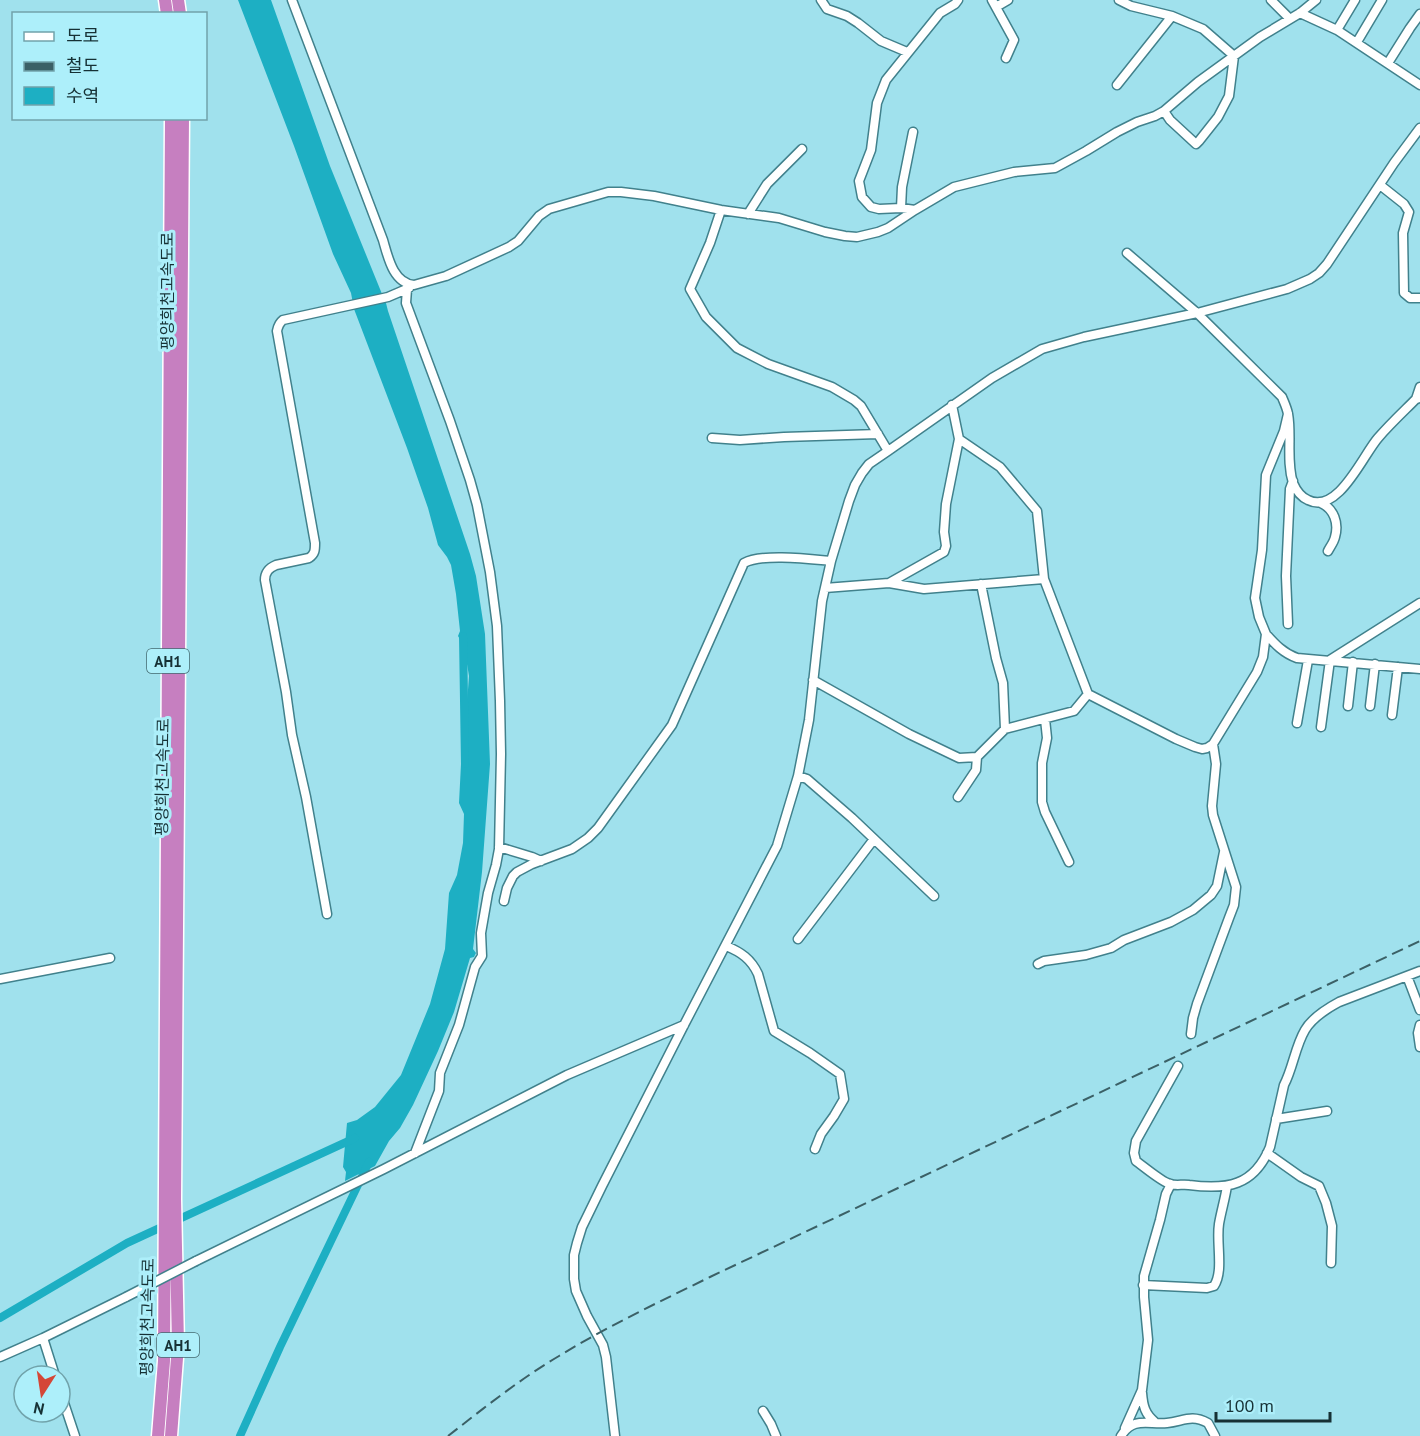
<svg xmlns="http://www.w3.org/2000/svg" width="1420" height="1436" viewBox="0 0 1420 1436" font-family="'PT Sans','Noto Sans KR',sans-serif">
  <rect width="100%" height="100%" fill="#a0e1ed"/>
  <path fill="#1dafc3" d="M238,0H271L330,166L382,294L385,299L388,311L470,554L476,576L485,634L490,764L482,872L473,949L476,953L474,957L470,958L454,1012L438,1051L413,1105L400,1128L389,1141L375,1166L345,1181L346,1172L343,1167L347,1123L357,1120L375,1107L401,1075L430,1004L445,949L449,893L457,875L463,843L464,814L459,803L461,764L466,749L467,737L466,717L469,676L464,646L458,636L460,631L456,594L451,565L447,557L438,545L428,508L407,448L354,309L351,293L333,254L294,146Z"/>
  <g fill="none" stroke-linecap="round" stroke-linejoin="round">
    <path stroke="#1dafc3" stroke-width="8" d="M463,636L465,764
      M0,1318L127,1243L355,1138
      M240,1436L280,1347L369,1162"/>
    <defs>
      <path id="minor" d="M292,0L383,240C388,257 393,283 414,285L446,276L509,247L518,241L539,216L549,209L608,192H621L654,196L721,210L779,218L825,232L845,236L857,237L878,232L888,228L915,210L954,187L1014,172L1055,168L1086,151L1117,132L1137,122L1155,116L1164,111L1198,82L1260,37L1300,13L1316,0
        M821,0L827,9L847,16L858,23L881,41L907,52
        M992,0L1014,40L1006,58
        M1119,0L1131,6L1172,16L1203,29L1234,56L1229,96L1218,117L1199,141L1196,144L1170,120L1164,111
        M1271,0L1289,18
        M996,7L1008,0
        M1300,13L1337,30L1420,85
        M1337,30L1355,0
        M1357,42L1382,0
        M1388,63L1410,28L1420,14
        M1117,85L1172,16
        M1380,185L1404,204L1409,212L1403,233L1404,293L1410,298H1420
        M901,208L902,187L913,132
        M721,210L710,243L690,289L706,317L737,348L768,364L832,387L854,400L861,406L888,451
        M915,210L901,208L879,209L871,207L862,197L859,181L871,150L877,103L886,80L940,13L955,4L958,0
        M748,214L767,184L802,149
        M1127,253L1197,313L1282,397C1284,402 1287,408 1288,414C1292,436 1286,461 1293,483C1296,490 1301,497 1308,500C1338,515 1363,455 1378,438C1390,424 1403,412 1416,399L1420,398
        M407,289L406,303L450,421L470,480L477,505L490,572L497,626L500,701L501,754L499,849L496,865L488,893L481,933L482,956L475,967L459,1025L440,1073L439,1091L415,1153
        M1416,399L1420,387
        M952,405L959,439L1000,467L1037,511L1044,579L1088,694L1176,739L1195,747L1202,749L1207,748L1213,744L1257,672L1263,657L1266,634L1259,617L1255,598L1262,550L1266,475L1284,431L1288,414
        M712,438L740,440L784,437L878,434
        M1321,503C1334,509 1339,523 1335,537C1334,542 1330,547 1328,551
        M889,583L944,552L946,546L944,532L946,504L959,439
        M981,584L996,658L1003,683L1005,729
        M825,588L889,583L924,589L1044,579
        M1288,624L1286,576L1290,489L1293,481
        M1266,634C1275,644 1283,653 1297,658L1420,669
        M813,680L909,734L959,758L977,757
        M1348,706L1353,662
        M1370,706L1375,664
        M1392,715L1398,667
        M1045,719L1047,738L1042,763V802L1045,812L1069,862
        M1297,723L1308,660
        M1321,727L1330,660L1420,603
        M798,776L807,779L852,818L934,896
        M958,797L976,770L977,757L1005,729L1074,711L1088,694
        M499,847L532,857L541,861
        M504,901L507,888L513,876L517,872L532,864L572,849L588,838L598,828L621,796L672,725L744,563C762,553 810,559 831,561
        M327,914L306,797L292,735L286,692L265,580C265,572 269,568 276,565L309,558C315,554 315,550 315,543L277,331C278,326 279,323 283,320L388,297L409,288
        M798,939L874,839
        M726,946C741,952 751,959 758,974L774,1031L810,1053L840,1074L844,1099L834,1116L821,1134L815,1149
        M1038,964L1044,961L1086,955L1111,948L1124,940L1171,922L1193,910L1211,895L1217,886L1224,852
        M1407,976L1420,1010
        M0,979L110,958
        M1420,1025L1418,1033L1420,1047
        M1191,1034L1193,1018L1197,1004L1229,918L1234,905L1236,887L1213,815L1212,806L1216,764L1213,744
        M1178,1066L1136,1141L1134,1153L1136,1161C1143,1166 1162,1182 1170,1184C1176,1186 1183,1184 1189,1185C1227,1190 1254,1186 1270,1147L1284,1085C1293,1068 1295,1047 1305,1030C1312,1018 1326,1009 1339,1002L1420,971
        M1276,1119L1327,1111
        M1267,1153L1301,1177L1319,1186L1326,1203L1332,1226L1331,1263
        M196,1261L384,1169L567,1075L684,1025
        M1143,1285L1207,1288L1214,1286C1224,1271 1216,1243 1219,1224C1221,1212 1225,1199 1227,1186
        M43,1338L55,1376
        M0,1357L43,1338L126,1297
        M60,1391L75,1436
        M1142,1393C1143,1406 1145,1414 1155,1422
        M763,1411L771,1424L776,1436
        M1125,1428L1142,1390L1148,1340L1144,1297V1276L1160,1220L1166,1194L1171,1184
        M615,1436L606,1357L603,1345L587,1316L576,1291L574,1279V1255L577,1243L582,1227L602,1186L684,1025L777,846L798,776L809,720L822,601L831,561L849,501L855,485L862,473L869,464L888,451L992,378L1042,349L1084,337L1197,313L1287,289L1310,279L1319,273L1327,264L1394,163L1420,128
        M1121,1436C1133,1416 1149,1425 1167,1423C1184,1421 1191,1414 1208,1423L1215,1436"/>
      <path id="highway" d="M165,0L167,14
        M178,0L180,14
        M158,1436L164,1361L171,118
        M171,1436L178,1345L175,1199L183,118"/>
    </defs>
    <use href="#minor" stroke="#41818c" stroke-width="11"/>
    <use href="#highway" stroke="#fff" stroke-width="15"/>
    <use href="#minor" stroke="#fff" stroke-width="8"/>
    <use href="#highway" stroke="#c67fc0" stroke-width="12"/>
    <path stroke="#3b6066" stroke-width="2" stroke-dasharray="12 6" stroke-linecap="butt" d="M448,1436C484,1408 520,1379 559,1356C608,1326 659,1302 710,1277L1420,941"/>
    <defs>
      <path id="minor-bridge" d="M126,1297L196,1261"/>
    </defs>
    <use href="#minor-bridge" stroke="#41818c" stroke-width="11" stroke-linecap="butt"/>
    <use href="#minor-bridge" stroke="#fff" stroke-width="8"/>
  </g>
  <g text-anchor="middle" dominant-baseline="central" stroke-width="6" stroke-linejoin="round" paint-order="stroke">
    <g fill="#adeffa" stroke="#436a70" stroke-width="1.5">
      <rect x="147" y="649" width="42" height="24" rx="4.5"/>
      <rect x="157" y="1333" width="42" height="24" rx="4.5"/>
    </g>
    <g font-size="15" font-weight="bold" fill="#163135">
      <text x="168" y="661">AH1</text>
      <text x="178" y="1345">AH1</text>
    </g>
    <g font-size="16" fill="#163135" stroke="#adeffa">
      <text transform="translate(167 291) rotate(-90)">평양희천고속도로</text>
      <text transform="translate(162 777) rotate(-89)">평양희천고속도로</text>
      <text transform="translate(147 1317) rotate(-89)">평양희천고속도로</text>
    </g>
  </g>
  <rect x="12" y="12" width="195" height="108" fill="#adeffa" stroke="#71a3ab" stroke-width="1.5"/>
  <rect x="24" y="32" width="30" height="9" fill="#ffffff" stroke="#71a3ab" stroke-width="1.5"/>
  <text x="66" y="42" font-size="18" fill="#163135">도로</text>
  <rect x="24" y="62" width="30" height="9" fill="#3b6066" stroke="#71a3ab" stroke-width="1.5"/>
  <text x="66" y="72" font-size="18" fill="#163135">철도</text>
  <rect x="24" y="87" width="30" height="18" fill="#1dafc3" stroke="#71a3ab" stroke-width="1.5"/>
  <text x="66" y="102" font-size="18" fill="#163135">수역</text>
  <g transform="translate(42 1394) rotate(192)"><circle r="28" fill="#adeffa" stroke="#71a3ab" stroke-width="1.5"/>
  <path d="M0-4.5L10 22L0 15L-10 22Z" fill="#d44737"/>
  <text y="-9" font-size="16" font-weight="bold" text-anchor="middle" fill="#163135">N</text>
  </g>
  <path d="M1216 1412v9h114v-9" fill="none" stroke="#163135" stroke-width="3"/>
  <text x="1225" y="1412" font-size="18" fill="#163135" stroke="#adeffa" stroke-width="4.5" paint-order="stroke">100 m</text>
</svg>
